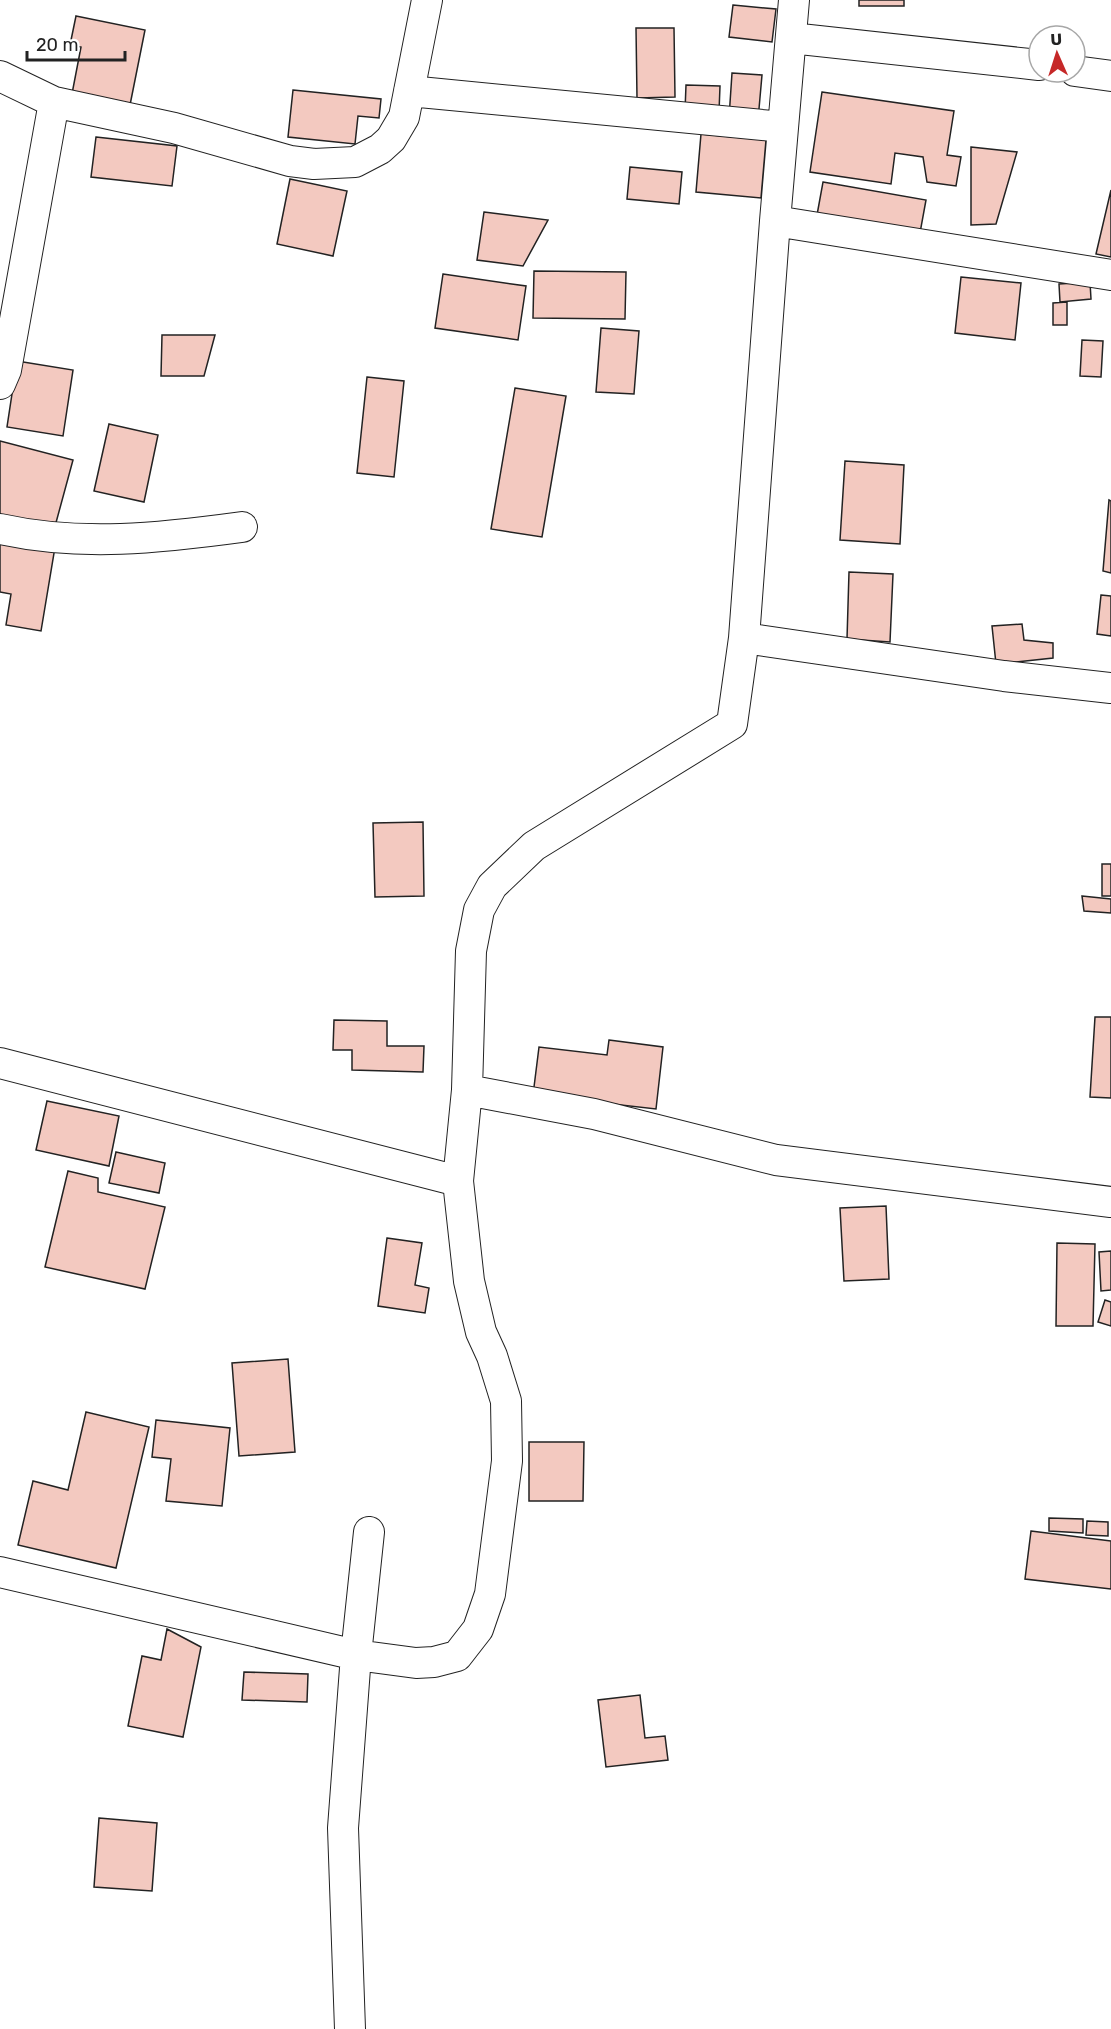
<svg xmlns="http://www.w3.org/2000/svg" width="1111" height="2029" viewBox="0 0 1111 2029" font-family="Rubik,sans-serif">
  <rect width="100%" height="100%" fill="#fff"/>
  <path fill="#f3c9c0" stroke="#222" stroke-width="1.5" d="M859,0H904V6H859Z
    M733,5L776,9L772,42L729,37Z
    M76,16L145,30L129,110L71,99L81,47L70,45Z
    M636,28H674L675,97L637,98Z
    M732,73L762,75L758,120L729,118Z
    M686,85L720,86L719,112L685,111Z
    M293,90L381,99L379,118L358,116L355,144L288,137Z
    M822,92L954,111L947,155L961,157L956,186L927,182L923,157L895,153L891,184L810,172Z
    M701,134L766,140L761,198L696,192Z
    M96,137L177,146L172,186L91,177Z
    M971,147L1017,152L996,224L971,225Z
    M630,167L682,172L679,204L627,199Z
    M290,179L347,191L333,256L277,244Z
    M823,182L926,200L920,233L817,215Z
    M1111,190V257L1096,254Z
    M484,212L548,220L523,266L477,260Z
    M534,271L626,272L625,319L533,318Z
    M443,274L526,286L518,340L435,328Z
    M961,277L1021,283L1015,340L955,333Z
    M1090,282L1091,299L1060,302L1059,284Z
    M1067,302V325H1053V303Z
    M601,328L639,331L634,394L596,392Z
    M162,335H215L204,376H161Z
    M1082,340L1103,341L1101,377L1080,376Z
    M17,361L73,370L63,436L7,427Z
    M367,377L404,381L394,477L357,473Z
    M515,388L566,396L542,537L491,529Z
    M109,424L158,435L144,502L94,491Z
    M0,441L73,460L54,530L0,515Z
    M845,461L904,465L900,544L840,540Z
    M1109,500L1111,501V573L1103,571Z
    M0,538L55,547L41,631L6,625L11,594L0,592Z
    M849,572L893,574L890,642L847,639Z
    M1101,595L1111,596V636L1097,634Z
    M1022,624L1024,640L1053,643V658L996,664L992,626Z
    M423,822L424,896L375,897L373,823Z
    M1102,864H1111V896H1102Z
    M1082,896L1111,899V913L1084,911Z
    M1095,1017H1111V1098L1090,1097Z
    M334,1020L387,1021V1046H424L423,1072L352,1070V1050H333Z
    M609,1040L663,1047L656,1109L533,1095L539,1047L607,1055Z
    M47,1101L119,1116L109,1166L36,1150Z
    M116,1152L165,1163L159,1193L109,1183Z
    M68,1171L98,1178V1192L165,1207L145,1289L45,1267Z
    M886,1206L889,1279L844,1281L840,1208Z
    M387,1238L422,1243L415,1285L429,1288L425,1313L378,1306Z
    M1057,1243L1095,1244L1093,1326H1056Z
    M1111,1251V1290L1101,1291L1099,1252Z
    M1105,1300L1111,1302V1326L1098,1322Z
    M288,1359L295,1452L239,1456L232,1363Z
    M86,1412L149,1427L116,1568L18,1545L33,1481L68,1490Z
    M156,1420L230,1428L222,1506L166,1501L171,1459L152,1457Z
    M529,1442H584L583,1501H529Z
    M1049,1518L1083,1519V1533L1049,1531Z
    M1087,1521L1108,1522V1536L1086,1535Z
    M1031,1531L1111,1541V1589L1025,1579Z
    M167,1629L201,1647L183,1737L128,1726L142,1656L161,1660Z
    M244,1672L308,1674L307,1702L242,1700Z
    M640,1695L645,1738L665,1736L668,1760L606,1767L598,1700Z
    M99,1818L157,1823L152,1891L94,1887Z"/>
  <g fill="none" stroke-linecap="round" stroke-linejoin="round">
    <defs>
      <path id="street" d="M791,38L1039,65
        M1075,71L1111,76
        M0,76L54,102L174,128L290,161L314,164L355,162L380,149L391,139L404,117L427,0
        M409,91L783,127
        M775,221L1111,275
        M0,384L6,370L54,102
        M0,529C81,547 161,538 242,527
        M744,638L1004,676L1111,688
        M0,1063L458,1181
        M467,1090L594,1114L776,1160L1111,1202
        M0,1572L356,1655L416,1663L434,1662L457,1656L478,1629L490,1594L507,1461L506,1401L492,1356L481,1332L469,1281L458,1181L467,1090L471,951L479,910L492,886L534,846L732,724L744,638L775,221L794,0
        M350,2029L343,1828L356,1655L369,1532"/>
    </defs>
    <use href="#street" stroke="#222" stroke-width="32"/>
    <use href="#street" stroke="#fff" stroke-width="30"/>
  </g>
  <g transform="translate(1057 54) rotate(357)"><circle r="28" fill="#ffffff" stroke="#a7a7a7" stroke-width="1.5"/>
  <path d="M0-4.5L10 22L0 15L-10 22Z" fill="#c62828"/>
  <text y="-9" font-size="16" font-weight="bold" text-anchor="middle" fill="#222222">U</text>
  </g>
  <path d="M27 51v9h98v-9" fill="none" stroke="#222222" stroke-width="3"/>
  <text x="36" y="51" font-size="18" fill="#222222" stroke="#ffffff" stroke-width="4.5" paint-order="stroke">20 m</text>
</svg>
